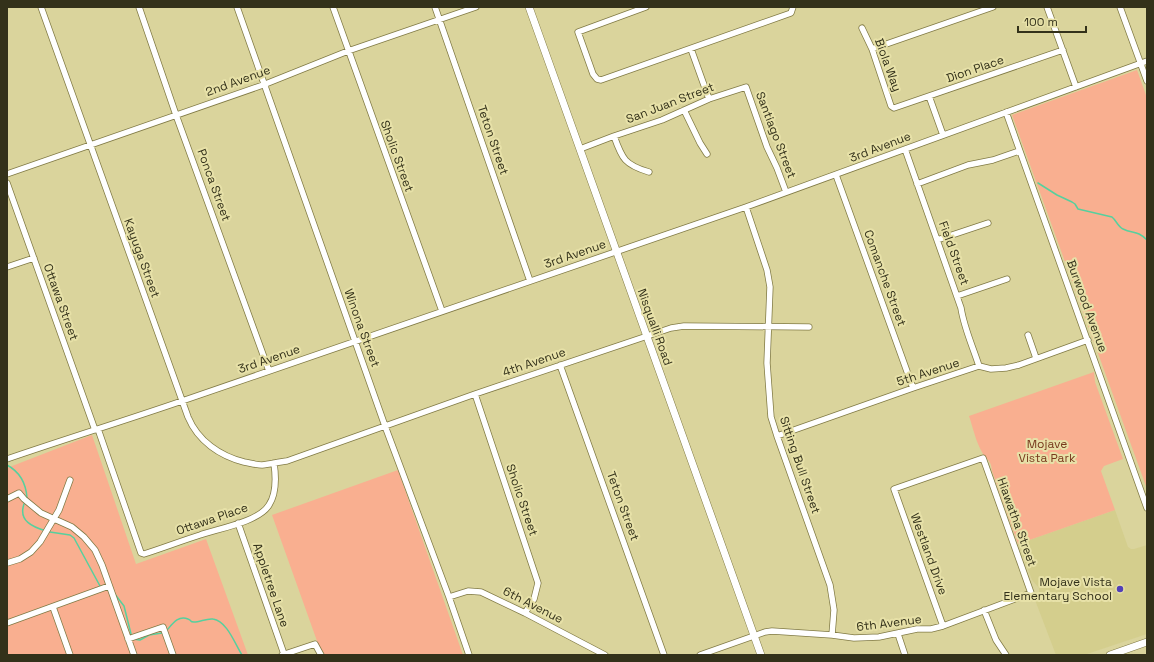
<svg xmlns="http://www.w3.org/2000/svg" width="1154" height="662" viewBox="0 0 1154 662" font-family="'Space Grotesk',sans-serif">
  <rect width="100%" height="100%" fill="#dad49c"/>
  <path fill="#d4ce8d" d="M1115,510L1128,547L1131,549H1134L1147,545V634L1084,655H1056L1035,600L1039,594V588L1032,580L1018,544Z"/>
  <path fill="#f9af90" d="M1137,70L1147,98V489L1012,115Z
    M1094,372L1095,382L1123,459L1104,466L1101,471L1115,510L1018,544L992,471C991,458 986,461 982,452C976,442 973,428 969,416Z
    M92,435L136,564L206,539L248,655H7V468Z
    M398,470L463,655H322L272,515Z"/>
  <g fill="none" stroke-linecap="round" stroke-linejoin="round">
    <path stroke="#56d09e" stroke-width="1.5" d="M1038,183L1057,195L1072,202L1075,204L1078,209L1112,217C1116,220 1118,227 1123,229C1133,234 1137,230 1147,240
      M7,465C20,472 26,483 27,498
      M24,504C18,521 33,527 46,531
      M50,532L70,535L74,538L100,586
      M114,593L124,606L131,634
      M168,629C173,623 179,615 188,619C193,621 189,622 194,622C200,622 207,618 213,619C227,621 235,644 242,655
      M133,639L140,640L149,635L162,633"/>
    <defs>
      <path id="minor" d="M41,7L188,417C198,441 220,456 244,462C250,463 257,465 262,465C270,464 279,462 287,461L475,394L671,328L684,326L809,327
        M139,7L176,115L269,371
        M237,7L385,426L449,597L469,655
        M333,7L442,311
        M435,7L530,281
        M646,7L578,32L593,74L597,79L601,80L791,13L793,7
        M1047,7L1076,87
        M1120,7L1147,81
        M862,28L872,49L891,106L894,108L1063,50
        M691,49L709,99
        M872,49L993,7
        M929,96L943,135
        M684,110L700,143L707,154
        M1006,112L1147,508
        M614,136C622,159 625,165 649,172
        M580,149L614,136L662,120L709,99L746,87L767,147L777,168L786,192
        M905,149L961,308C964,328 973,347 979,366
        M7,174L263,85L348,51L476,7
        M836,175L913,388
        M7,183L95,430
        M917,184L968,165L993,160L1019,151
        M746,207L767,270L770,287L767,363L771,417L777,436L830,585L834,610L832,635
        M937,240L988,223
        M7,267L34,258
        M957,296L1007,279
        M1028,335L1036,358
        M560,365L664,655
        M475,394L538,583L534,599L525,613
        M98,429L141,553L144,554C163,548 181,541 200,535C217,529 259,522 269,505C277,493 276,477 274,463
        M777,436L913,388L979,366L991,369L1006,368L1019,365L1088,340
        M7,459C65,439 124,421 182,401L746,207C879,158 1013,110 1147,61
        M7,499L19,493L24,499L41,513L72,527L84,537L95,550L102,565L134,655
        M238,523L284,654
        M7,563L20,559L31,552L40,542L59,510L70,480
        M449,597L468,591L481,592L525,613L605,655
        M53,607L70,655
        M984,610L996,640L1006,655
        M7,623L109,586
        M898,634L905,655
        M128,639L163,627L173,655
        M282,655L315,644L321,655
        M700,655L765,632L772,631L832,635L854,638L879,637L917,629H931L943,626L1031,593L983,458L894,489L943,626"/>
      <path id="major" d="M529,7L761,655
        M1110,655L1147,642"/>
    </defs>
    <use href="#minor" stroke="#807a45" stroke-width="7"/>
    <use href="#major" stroke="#807a45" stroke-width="8"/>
    <use href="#minor" stroke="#fff" stroke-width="5.5"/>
    <use href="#major" stroke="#fff" stroke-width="7"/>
  </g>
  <circle fill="#5140b7" stroke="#e7e1a8" stroke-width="1.5" cx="1120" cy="589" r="4"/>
  <g text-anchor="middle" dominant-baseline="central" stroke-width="4" stroke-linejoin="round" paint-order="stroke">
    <g font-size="12" fill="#33311a" stroke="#e7e1a8">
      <text transform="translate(888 65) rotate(70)">Biola Way</text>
      <text transform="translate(975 69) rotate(-19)">Dion Place</text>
      <text transform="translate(238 81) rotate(-20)">2nd Avenue</text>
      <text transform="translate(670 103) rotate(-21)">San Juan Street</text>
      <text transform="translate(776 135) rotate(69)">Santiago Street</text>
      <text transform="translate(493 140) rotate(71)">Teton Street</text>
      <text transform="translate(880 147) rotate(-21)">3rd Avenue</text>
      <text transform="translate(397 156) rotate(70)">Sholic Street</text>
      <text transform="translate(214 185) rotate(70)">Ponca Street</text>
      <text transform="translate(954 253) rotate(70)">Field Street</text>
      <text transform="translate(575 254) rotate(-19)">3rd Avenue</text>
      <text transform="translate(142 258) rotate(70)">Kayuga Street</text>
      <text transform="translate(885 278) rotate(70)">Comanche Street</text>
      <text transform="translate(61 302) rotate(70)">Ottawa Street</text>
      <text transform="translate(1087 306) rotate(70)">Burwood Avenue</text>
      <text transform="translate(655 327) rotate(70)">Nisqualli Road</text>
      <text transform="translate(362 328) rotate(70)">Winona Street</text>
      <text transform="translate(269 359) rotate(-19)">3rd Avenue</text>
      <text transform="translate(534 362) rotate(-19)">4th Avenue</text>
      <text transform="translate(928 372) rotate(-18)">5th Avenue</text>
      <text transform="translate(800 465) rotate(71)">Sitting Bull Street</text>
      <text transform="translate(522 500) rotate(71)">Sholic Street</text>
      <text transform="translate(623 506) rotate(70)">Teton Street</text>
      <text transform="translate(212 519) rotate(-19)">Ottawa Place</text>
      <text transform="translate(1017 522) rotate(70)">Hiawatha Street</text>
      <text transform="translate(929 554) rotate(70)">Westland Drive</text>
      <text transform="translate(271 585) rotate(71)">Appletree Lane</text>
      <text transform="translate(533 605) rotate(27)">6th Avenue</text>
      <text transform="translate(889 623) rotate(-7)">6th Avenue</text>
    </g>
    <g font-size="12" fill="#78391d" stroke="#e7e1a8">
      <text x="1047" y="444">Mojave<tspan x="1047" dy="14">Vista Park</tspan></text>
    </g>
    <g font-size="12" fill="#33311a" stroke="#e7e1a8" text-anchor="end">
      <text x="1112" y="582">Mojave Vista<tspan x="1112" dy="14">Elementary School</tspan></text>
    </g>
  </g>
  <rect width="1154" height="662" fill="none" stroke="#33311a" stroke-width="16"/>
  <path d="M1018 26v6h68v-6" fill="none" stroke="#33311a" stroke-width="2"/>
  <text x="1024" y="26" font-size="12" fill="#33311a" stroke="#e7e1a8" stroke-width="3" paint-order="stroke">100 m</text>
</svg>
